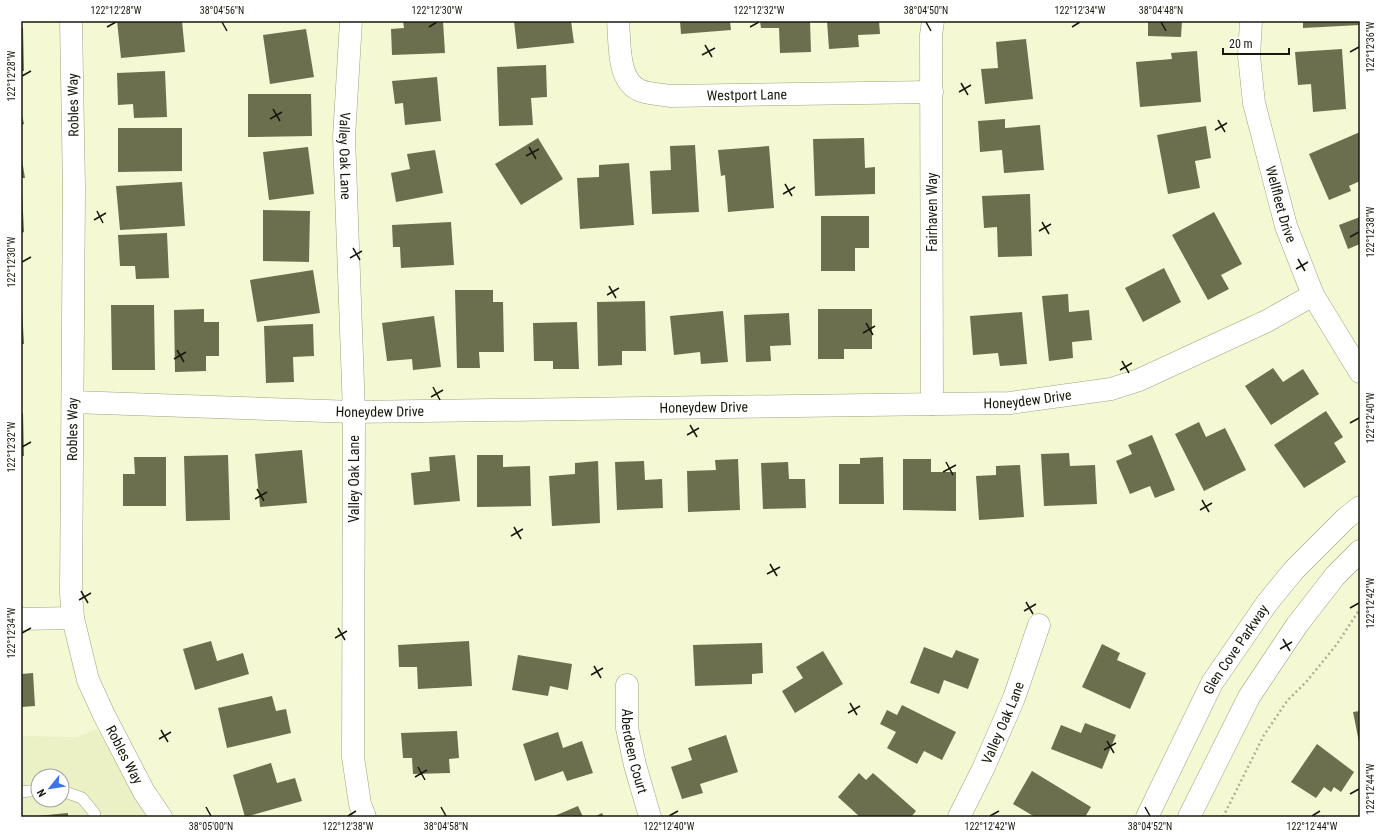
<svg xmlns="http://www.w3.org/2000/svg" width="1381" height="838" viewBox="0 0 1381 838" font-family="'Roboto Condensed',sans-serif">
  <rect width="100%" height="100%" fill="#f4f9d4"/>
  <path fill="#ebf1c4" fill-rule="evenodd" d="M97,729L148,817H21V736L77,737ZM38,776H62V800H38Z"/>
  <path fill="#6b6f4e" d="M117,21H182L185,52L121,58Z
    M403,21H443L445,53L392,55L391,29L404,28Z
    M514,21H571L574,43L517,49Z
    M680,21H730L731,30L681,34Z
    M760,21H810L811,52L780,53L779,28H761Z
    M827,21H879L880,34L858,35L859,47L829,49Z
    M1148,21H1182L1181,37L1148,36Z
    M1303,21H1360V25L1303,28Z
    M21,28H23L24,71H21Z
    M306,29L314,77L270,84L263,35Z
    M1026,39L1033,99L985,104L981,69L998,68L996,42Z
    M1342,49L1346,109L1313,112L1311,84L1298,85L1295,52Z
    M1197,51L1201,102L1140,107L1136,62L1172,59L1171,53Z
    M546,65L547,97L531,98L533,125L499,126L497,67Z
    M165,71L167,117L134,118L133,104L118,105L117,73Z
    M437,77L441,121L405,125L403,103L395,104L392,81Z
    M248,94H311L312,136L248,137Z
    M21,111L24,124L21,125Z
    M1005,119V128L1040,125L1044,170L1004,173L1002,150L980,152L978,121Z
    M1206,126L1211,158L1195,161L1200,188L1168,194L1157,135Z
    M118,128H182V171L118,172Z
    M1360,132V181L1349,186L1351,191L1329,200L1309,154Z
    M538,138L563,179L521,205L495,164Z
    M864,138L865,168L875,167V194L815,196L813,139Z
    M695,145L699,212L652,214L650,171L671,170L670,146Z
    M769,146L774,208L728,212L725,175L721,176L718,150Z
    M308,147L314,194L269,200L263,152Z
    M435,150L443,193L396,202L391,173L410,169L407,154Z
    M22,160L25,178H21V161Z
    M629,163L634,225L580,229L577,178L599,177V165Z
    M182,182L185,226L120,230L116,186Z
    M21,192H22L24,232L21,233Z
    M1030,194L1032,256L998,257L997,227L984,228L982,196Z
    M263,210L310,211L309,262L263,261Z
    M1214,212L1242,264L1221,275L1229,289L1208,300L1172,235Z
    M821,216H869V248H855V271H821Z
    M1360,217V244L1348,249L1339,225Z
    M451,222L454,265L401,268L400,247H393L392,225Z
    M167,233L169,278L136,279L135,266H120L118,235Z
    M1164,268L1181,302L1143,322L1125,288Z
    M313,270L320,313L257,322L250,280Z
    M455,290H493V302H503L504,352H479L480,368H457Z
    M1068,294L1069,312L1089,310L1092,340L1072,342L1073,358L1049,361L1042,296Z
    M645,301L646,351H622V365L598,366L597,302Z
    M111,305H154L155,370H112Z
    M21,309H22L24,344H21Z
    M204,309V322H219V356H206V371L175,372L174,310Z
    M818,309H872V349H844V359H818Z
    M723,311L728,362L701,364L700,352L674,355L670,316Z
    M1022,312L1027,364L1000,366L998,353L973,355L970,316Z
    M789,313L791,345L770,346L771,361L746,362L744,315Z
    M434,316L441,367L413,370L412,359L387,361L382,323Z
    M577,322L579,369H553V361H534L533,323Z
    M313,324L314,356L293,357L294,382L266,383L264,326Z
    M1273,368L1283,382L1303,369L1319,394L1271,425L1245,386Z
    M1326,411L1343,437L1334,443L1346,462L1304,488L1274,445Z
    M21,413H23L24,456H21Z
    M1199,422L1206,437L1225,428L1246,470L1204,491L1175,434Z
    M1152,435L1175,490L1155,498L1150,486L1130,494L1116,461L1132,454L1128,445Z
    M302,450L307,503L260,507L255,454Z
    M1069,453L1070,466L1095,465L1097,504L1044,506L1041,454Z
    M228,455L230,520L186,521L184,456Z
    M455,455L460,501L414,505L411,473L430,471L429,457Z
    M477,455H503V467L530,466L531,506L477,507Z
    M134,457H166V506H123V474H135Z
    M883,457L884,504H839V464H860V458Z
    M738,459L740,510L688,512L687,471L716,470L715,460Z
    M903,459H931V472H956V511L903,510Z
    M598,461L600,523L552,526L549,476L575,474V463Z
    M644,461L645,480L662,479L663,508L617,510L615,462Z
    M788,462L789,479H805L806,508L763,509L761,463Z
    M1020,465L1024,517L979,520L976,476L996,475V466Z
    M211,641L217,661L243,653L249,674L195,690L183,649Z
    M469,641L472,686L418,689L417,667H399L398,645Z
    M762,643L763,673L752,674V684L695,686L693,645Z
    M1102,644L1120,653L1117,660L1146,673L1130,709L1082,687Z
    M924,647L952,658L956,650L979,659L968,689L944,680L939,694L910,683Z
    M823,651L843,684L795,713L782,691L803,678L796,667Z
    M518,655L572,664L568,690L550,686L548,696L512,690Z
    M33,673L35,706L21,707V674Z
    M272,696L276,711L286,709L291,733L227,748L218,708Z
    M902,705L956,732L942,760L924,751L917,764L887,748L896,732L880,724L887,710L897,715Z
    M1360,711V742H1359L1353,712Z
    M1085,723L1116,735L1102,769L1051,749L1061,725L1081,733Z
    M457,731L459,758L449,759L450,773L413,774L412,758H403L401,733Z
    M558,732L563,748L582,741L593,773L567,781L563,771L535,781L523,744Z
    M726,735L738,772L700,784L703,793L682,799L671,767L692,760L688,748Z
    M1317,744L1354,772L1341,792L1334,787L1331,792L1324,787L1316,798L1291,782Z
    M271,763L277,783L295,778L302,801L245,817L233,775Z
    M1032,771L1091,807L1085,817H1035L1013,804Z
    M859,773L866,780L873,773L916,811L911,817H860L838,797Z
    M578,806L583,817H552Z
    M68,813V817H37V816Z
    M602,813L604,817H594Z"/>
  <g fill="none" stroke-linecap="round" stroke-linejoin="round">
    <defs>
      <path id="lane" d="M62,791L82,798L95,814V817
        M21,792L38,790"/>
      <g id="street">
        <path id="s1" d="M351,21L344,137L354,412L353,757L360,804L365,817"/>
        <path id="s2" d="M618,21C620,42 617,80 639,90C647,94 660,94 670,96L932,92"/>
        <path id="s3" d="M1251,21L1249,56L1254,103L1286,226L1313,295L1360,372"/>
        <path id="s4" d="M73,402L354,412L1010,403L1111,389L1139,380L1267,321L1313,295"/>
        <path d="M932,404L931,35L933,21"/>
        <path id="s5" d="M21,619L73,618L71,593L74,188L71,21"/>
        <path id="s6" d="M627,685V728L635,765L650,817"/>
        <path id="s7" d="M959,817L984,767L1014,698L1039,625"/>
      </g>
      <g id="secondary">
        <path id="s8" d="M73,618L88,680L104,715L144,792L161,817"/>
        <path id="s9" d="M1147,817L1212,683L1267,603L1294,570L1346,518L1360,507"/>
        <path d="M1189,817L1249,697L1297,625L1335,576L1360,551"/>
      </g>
    </defs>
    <use href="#lane" stroke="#9ea380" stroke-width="12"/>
    <use href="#street" stroke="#9ea380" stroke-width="23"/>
    <use href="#secondary" stroke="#9ea380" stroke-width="23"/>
    <path stroke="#acb093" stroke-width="2.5" stroke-dasharray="2 3" stroke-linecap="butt" d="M1223,817L1264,735L1287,701L1307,681L1337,644L1358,612L1360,610"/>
    <use href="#lane" stroke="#fff" stroke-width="11"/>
    <use href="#street" stroke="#fff" stroke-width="22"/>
    <use href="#secondary" stroke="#fff" stroke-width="22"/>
  </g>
  <path fill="none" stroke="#17180b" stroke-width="1.5" d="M222,22L227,31M926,22L931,31M1161,22L1166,31M107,27L116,22M429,27L437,22M750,27L759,22M1072,27L1080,22M705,45L712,57M1350,52L1359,47M702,55L715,48M22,76L31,71M961,83L968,95M959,92L971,85M273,109L280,121M270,119L282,112M1218,120L1225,132M1215,130L1227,123M529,147L536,159M526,156L539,149M785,184L792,196M783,194L795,187M97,211L103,223M94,220L106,213M1042,222L1049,234M1039,231L1051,224M1350,237L1359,232M353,248L360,260M350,258L362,251M1298,259L1305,271M22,262L31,257M1296,269L1308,262M609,286L616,298M607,295L619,288M866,323L873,335M863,333L875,326M177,350L184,362M174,359L186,352M1122,361L1129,373M1120,370L1132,363M433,387L440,400M431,397L443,390M1350,423L1359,418M690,425L697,437M687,435L699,428M22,447L31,442M946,462L953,475M943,472L956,465M257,489L264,501M255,499L267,492M1202,500L1209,512M1200,510L1212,503M514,527L521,539M511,536L523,529M770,564L777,576M767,574L780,567M81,591L88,603M79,600L91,593M1026,602L1033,614M1350,608L1359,603M1024,611L1036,604M338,628L345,640M22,633L31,628M335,638L347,631M1283,639L1290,651M1280,649L1292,642M594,666L601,678M591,675L603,668M850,703L857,715M848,713L860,706M161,730L168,742M159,739L171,732M1107,741L1114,753M1104,750L1116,743M418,767L425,780M415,777L427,770M1350,794L1359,789M206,807L211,816M441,807L446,816M1145,807L1150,816M348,816L356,811M669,816L678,811M990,816L999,811M1312,816L1320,811"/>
  <g text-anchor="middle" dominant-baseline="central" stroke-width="3.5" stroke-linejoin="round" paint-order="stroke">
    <g font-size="14" fill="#17180b" stroke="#fff">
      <text stroke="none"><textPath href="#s2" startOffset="184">Westport Lane</textPath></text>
      <text transform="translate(73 105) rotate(-91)">Robles Way</text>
      <text stroke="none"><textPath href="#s1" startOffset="135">Valley Oak Lane</textPath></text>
      <text stroke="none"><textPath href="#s3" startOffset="187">Wellfleet Drive</textPath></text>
      <text transform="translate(932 212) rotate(-90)">Fairhaven Way</text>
      <text stroke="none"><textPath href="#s4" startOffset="955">Honeydew Drive</textPath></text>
      <text stroke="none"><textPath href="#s4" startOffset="631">Honeydew Drive</textPath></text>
      <text stroke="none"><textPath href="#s4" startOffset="307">Honeydew Drive</textPath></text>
      <text stroke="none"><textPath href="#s5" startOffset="241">Robles Way</textPath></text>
      <text transform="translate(354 479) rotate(-90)">Valley Oak Lane</text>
      <text stroke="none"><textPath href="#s9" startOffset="190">Glen Cove Parkway</textPath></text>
      <text stroke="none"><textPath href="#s7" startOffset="104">Valley Oak Lane</textPath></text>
      <text stroke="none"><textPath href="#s6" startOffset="67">Aberdeen Court</textPath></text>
      <text stroke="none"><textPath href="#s8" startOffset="147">Robles Way</textPath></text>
    </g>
  </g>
  <rect width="1381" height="838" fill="none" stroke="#ffffff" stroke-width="44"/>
  <g transform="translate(50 788) rotate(240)"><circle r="19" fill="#ffffff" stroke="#a2a39d"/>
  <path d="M0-3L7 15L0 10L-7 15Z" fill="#3f74e4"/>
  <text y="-6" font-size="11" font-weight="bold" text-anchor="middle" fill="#17180b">N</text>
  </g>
  <path d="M1223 48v6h66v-6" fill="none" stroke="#17180b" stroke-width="2"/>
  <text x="1229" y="48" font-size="12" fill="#17180b" stroke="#ffffff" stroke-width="3" paint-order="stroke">20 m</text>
  <rect x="22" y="22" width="1337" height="794" fill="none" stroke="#17180b" stroke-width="1.5"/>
  <g font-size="10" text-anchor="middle" fill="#17180b">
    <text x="116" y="14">122°12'28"W</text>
    <text x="222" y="14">38°04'56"N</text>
    <text x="437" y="14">122°12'30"W</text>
    <text x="759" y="14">122°12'32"W</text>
    <text x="926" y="14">38°04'50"N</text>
    <text x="1080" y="14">122°12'34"W</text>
    <text x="1161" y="14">38°04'48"N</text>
    <text transform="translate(1370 47) rotate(-90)" y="4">122°12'36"W</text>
    <text transform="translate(11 76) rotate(-90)" y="4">122°12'28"W</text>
    <text transform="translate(1370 232) rotate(-90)" y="4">122°12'38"W</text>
    <text transform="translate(11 262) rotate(-90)" y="4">122°12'30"W</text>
    <text transform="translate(1370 418) rotate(-90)" y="4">122°12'40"W</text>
    <text transform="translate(11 447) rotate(-90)" y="4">122°12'32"W</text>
    <text transform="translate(1370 603) rotate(-90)" y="4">122°12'42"W</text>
    <text transform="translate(11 633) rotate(-90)" y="4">122°12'34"W</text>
    <text transform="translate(1370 789) rotate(-90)" y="4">122°12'44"W</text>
    <text x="211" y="830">38°05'00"N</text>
    <text x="348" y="830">122°12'38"W</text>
    <text x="446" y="830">38°04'58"N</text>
    <text x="669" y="830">122°12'40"W</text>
    <text x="990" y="830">122°12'42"W</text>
    <text x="1150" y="830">38°04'52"N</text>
    <text x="1312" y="830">122°12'44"W</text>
  </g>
</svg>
